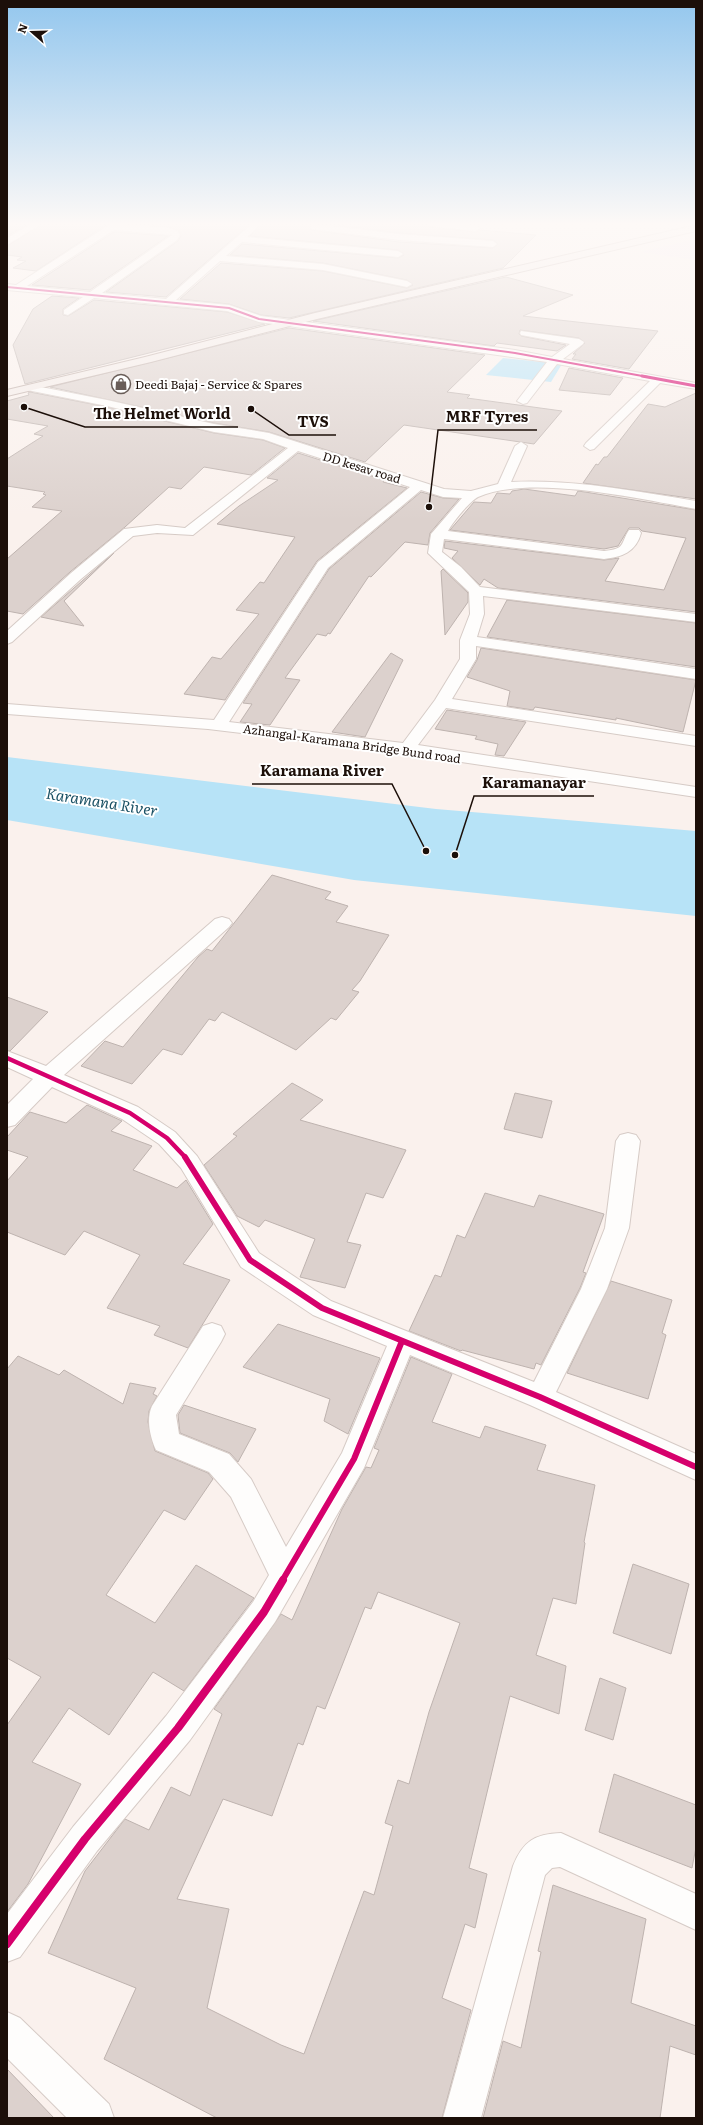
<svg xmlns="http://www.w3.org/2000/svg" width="703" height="2125" viewBox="0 0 703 2125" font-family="Literata,serif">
  <rect width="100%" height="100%" fill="#faf1ed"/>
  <path fill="#f6e9f2" d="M696,239V260L640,252Z"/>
  <path fill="#b7e3f7" d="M503,358L562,364L551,382L486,375Z
    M7,757L436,809L696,831V916L354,880L7,820Z"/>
  <path fill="#dcd1cd" stroke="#beb3af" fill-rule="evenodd" d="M7,223H30L7,236Z
    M44,223H109L36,271L13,268L26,261L17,260L22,257L7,255V246Z
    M131,223H251L166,297L106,292L178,241L181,236L178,230L169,227Z
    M262,223H313L309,227L311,230L399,242L493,248L498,244L493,240L399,233L319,223H425L430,227L476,232L480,230L536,235L503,268L289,318L261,315L229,304L180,299L221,263L323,271L407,288L413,285L407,280L323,263L230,255L242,244L398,258L404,255L398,250L250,236Z
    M114,232L168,236L90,290L32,285Z
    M506,277L573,295L523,316L658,331L629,369L572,359L576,354H573L585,343L579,338L520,330L519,334L521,336L566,345L557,351L497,343L494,346L313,321Z
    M52,296L79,298L63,309V315L68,316L94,300L227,312L265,324L25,384L13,345L33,309Z
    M289,328L485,355L447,392L470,395L467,398L562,411L534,444L404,425L365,462L269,432L214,423L50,387Z
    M569,368L623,378L610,395L559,390Z
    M30,392L107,407L214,433L263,440L285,448L251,475L204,467L181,489L169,487L125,527L70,572L23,614L7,611V559L62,511L32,507L46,495L43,494L45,492L7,486V459L43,436L34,434L48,426L7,419V401L29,395L28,393Z
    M696,393V499L583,483L596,464L598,465L604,457H607L648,404L665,407Z
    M298,453L384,480L383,482L407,488L317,561L225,700L184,694L212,657L221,659L259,614L236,610L260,582L264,583L295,537L217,524L239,506L278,480L267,478Z
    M524,489L575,496L578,491L585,492L696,510V612L498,588L484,579L480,585L452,558L458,551L444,548L445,541L604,560L619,558L605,581L664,590L686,538L642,531L639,528H629L618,546L604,549L450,530L474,502L491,503L497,493L510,494L512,491Z
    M421,492L443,498L459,499L430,533L428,545L405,542L371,577L369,576L330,634L328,633L326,636L317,634L285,678L300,680L270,725L240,722L252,704L243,703L329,569Z
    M114,553L64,601L84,626L41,617Z
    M443,569L468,593V602L445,635L441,571Z
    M507,600L696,623V667L487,637Z
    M481,648L696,680L683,732L616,718V720L535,707L533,710L507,706L510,691L467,677L477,660Z
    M391,653L403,660L365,737L332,732Z
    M447,710L526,722L504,756L495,755L498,744L475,739L477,736L435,729Z
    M272,875L331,892L325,899L348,906L336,922L389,935L360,981L352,990L359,992L336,1020L331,1018L296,1050L222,1012L215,1021L209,1019L182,1055L163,1049L132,1084L81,1066L105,1041L123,1047L198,957L207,949L212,951Z
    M7,997L48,1012L10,1051L7,1050Z
    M292,1083L323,1100L300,1120L406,1150L383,1198L366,1193L347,1242L361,1245L345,1288L300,1277L315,1239L265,1220L259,1227L237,1216L204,1165L237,1136L233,1134Z
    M515,1093L552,1101L542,1138L504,1129Z
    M87,1105L122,1121L111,1131L152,1146L133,1170L177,1188L186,1180L213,1224L183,1264L230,1280L188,1348L154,1335L160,1326L107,1308L140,1255L84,1231L65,1255L7,1232V1181L28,1157L7,1150V1137L30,1112L66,1123Z
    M485,1193L534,1207L539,1195L604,1214L583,1272L586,1273L580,1288L541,1365L536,1363L534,1369L462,1350L461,1351L409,1331L435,1275L441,1277L457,1235L465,1238Z
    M611,1281L672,1300L662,1333L666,1335L648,1399L567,1373Z
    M278,1324L380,1358L348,1434L324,1421L330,1399L243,1367Z
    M18,1356L59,1375L64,1370L123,1404L130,1383L156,1388L153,1394L157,1396L149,1411L148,1422L155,1451L208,1473L213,1479L185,1520L164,1510L106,1595L155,1623L196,1565L254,1598L184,1691L153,1672L109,1735L69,1708L32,1762L81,1784L28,1884L7,1912V1725L41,1677L7,1658V1369Z
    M411,1357L452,1374L432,1422L480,1438L485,1426L546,1445L537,1470L595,1485L584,1542L585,1543L576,1604L553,1598L536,1655L566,1666L559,1714L510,1696L469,1868L487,1874L475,1928L465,1924L442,1998L471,2010L442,2118H217L104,2059L136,1988L48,1953L85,1871L125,1819L149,1830L171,1787L190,1796L222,1714L214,1709L281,1614L292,1620L342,1509L366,1467L371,1468L379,1450L374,1448ZM378,1592L460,1623L429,1712L409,1784L398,1780L385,1823L393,1826L374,1895L364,1891L304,2054L281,2045L207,2008L229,1909L177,1899L223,1799L272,1816L298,1743L303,1745L317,1706L325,1709L365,1607L371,1609Z
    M184,1405L256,1429L238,1462L230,1453L180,1433L178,1415Z
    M633,1564L689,1584L671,1654L613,1633Z
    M600,1678L626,1688L613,1740L585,1730Z
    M614,1774L696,1805V1847L692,1868L599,1832Z
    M553,1885L646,1919L631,2003L696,2026V2055L670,2046L660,2118H483L503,2041L521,2048L541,1952L538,1951Z
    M7,2069L54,2118H7Z"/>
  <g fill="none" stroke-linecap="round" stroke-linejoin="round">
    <defs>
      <path id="street" d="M33,223H43L7,245V238Z
        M112,223L169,228L178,231L180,235L177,240L102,293L166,299L253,223H261L247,237L398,251L403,254L398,257L242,242L226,256L323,264L407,281L412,284L407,287L323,270L220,261L176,300L229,305L261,316L515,350L552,357L570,344L521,335L520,333L521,331L579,339L584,342L583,344L563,359L696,383V389L660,383L594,449L590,450L584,446L586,443L650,381L557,364L527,403L523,404L517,401L547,362L259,322L227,311L94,298L68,315L64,314V310L83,297L7,290V284L16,285ZM114,230L172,235L90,292L27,286Z
        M426,223C438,223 472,221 480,228L476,231L430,226Z
        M314,224L399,234L493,241L497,244L493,247L399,240L311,229L310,227Z
        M31,385L107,400L214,424L269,433L444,489L471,491L498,484L515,446L521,442L527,446L511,482C573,479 635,491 696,501V509C639,499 531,474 478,497C470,501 452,523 448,531L604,551C626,549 620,544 629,530H639L641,533C636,552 622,557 604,559L444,539L442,552L461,567L480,587L696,614V622L483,596L484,614L477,637L696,669V679L476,646V659L452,699L696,736V746L446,708L418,745L696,787V797L374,749L208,729L7,714V704L214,720L318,562L410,487L298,451L193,535L157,533L133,536L81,579L12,642L7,644V631L71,573L124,529L157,525L185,528L288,448L263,439L214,432L107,406L27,390L25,388L27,386ZM421,490L443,497L462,498L431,534L428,553L469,592L470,614L460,640V659L435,700L403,743L229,722L328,568Z
        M222,917L229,919L232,923L229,927L64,1075L138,1107L175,1132L197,1156L259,1253L331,1301L534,1382L581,1289L605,1228L616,1141L620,1135L628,1133L636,1135L640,1141L629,1228L607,1289L556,1392L696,1454V1480L530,1405L410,1355L364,1468L275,1622L190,1740L97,1851L20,1957L7,1962V1914L73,1827L166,1716L253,1602L269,1575L231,1497L209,1472L156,1450C150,1437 146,1419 152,1406L203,1326L212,1323L221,1326L225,1334L221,1342L176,1415L179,1434L229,1454L251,1479L286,1547L342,1453L387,1346L313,1315L241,1267L181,1168L159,1144L122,1119L52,1087L15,1125L7,1127V1105L33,1079L7,1067V1051L46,1066L215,919Z
        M561,1833L696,1894V1930L560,1867L552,1868L545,1875L481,2118H443L513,1866C523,1841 535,1834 561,1833Z"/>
      <path id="secondary" d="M7,2012L20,2018L109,2104L114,2118H67L7,2058Z"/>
      <path id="primary" d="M696,225V231L317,319L151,362L7,396V390L145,357L315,313Z"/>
    </defs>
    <use href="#street" stroke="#d6cbc6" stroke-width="2"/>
    <use href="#secondary" stroke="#d6cbc6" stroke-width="2"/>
    <use href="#primary" stroke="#beada7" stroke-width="2"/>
    <use href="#street" fill="#fefdfc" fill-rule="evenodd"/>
    <use href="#secondary" fill="#fefdfc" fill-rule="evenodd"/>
    <use href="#primary" fill="#f4ece9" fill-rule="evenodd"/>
    <defs>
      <path id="cycleway-far4" d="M7,287L229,308L259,319L515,353L648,377"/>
      <path id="cycleway-far3" d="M642,376L696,386"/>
      <path id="cycleway-far2" d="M7,1058L130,1113L167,1138L186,1158"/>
      <path id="cycleway-far1" d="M185,1157L250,1260L322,1308L540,1397L696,1467
        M282,1581L354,1459L402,1341"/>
      <path id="cycleway" d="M7,1944L85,1839L178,1728L264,1612L283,1580"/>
    </defs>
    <use href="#cycleway-far4" stroke="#fff" stroke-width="3"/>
    <use href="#cycleway-far3" stroke="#fff" stroke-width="4.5"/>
    <use href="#cycleway-far2" stroke="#fff" stroke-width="7"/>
    <use href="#cycleway-far1" stroke="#fff" stroke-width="8"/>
    <use href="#cycleway" stroke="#fff" stroke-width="10"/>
    <use href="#cycleway-far4" stroke="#d6006c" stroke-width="2"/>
    <use href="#cycleway-far3" stroke="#d6006c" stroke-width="3"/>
    <use href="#cycleway-far2" stroke="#d6006c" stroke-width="4.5"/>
    <use href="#cycleway-far1" stroke="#d6006c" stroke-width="6"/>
    <use href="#cycleway" stroke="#d6006c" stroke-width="8"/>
  </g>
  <linearGradient id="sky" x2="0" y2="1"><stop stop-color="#94c7ee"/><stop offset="0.43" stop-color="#fdf9f7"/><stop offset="1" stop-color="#fdf9f7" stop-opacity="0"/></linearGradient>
  <rect width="703" height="521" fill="url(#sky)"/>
  <defs>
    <symbol id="shop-ring" viewBox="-11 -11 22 22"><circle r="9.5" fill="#fff" stroke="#6a5e59" stroke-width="1.5"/><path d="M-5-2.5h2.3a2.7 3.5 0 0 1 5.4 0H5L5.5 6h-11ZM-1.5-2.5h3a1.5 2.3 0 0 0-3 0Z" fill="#6a5e59"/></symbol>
  </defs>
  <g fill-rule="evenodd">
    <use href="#shop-ring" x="110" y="373" width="22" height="22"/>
  </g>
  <g text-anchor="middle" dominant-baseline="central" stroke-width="4" stroke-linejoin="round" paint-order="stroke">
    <g font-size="12" fill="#1c0f09" stroke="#fff" text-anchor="start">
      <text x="135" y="384">Deedi Bajaj - Service &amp; Spares</text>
    </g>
    <g font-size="12" fill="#1c0f09" stroke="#fff">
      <text transform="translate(362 467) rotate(17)">DD kesav road</text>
      <text transform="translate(352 743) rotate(8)">Azhangal-Karamana Bridge Bund road</text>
    </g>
    <g font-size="15" font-style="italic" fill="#195064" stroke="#fff">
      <text transform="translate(102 801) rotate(9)">Karamana River</text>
    </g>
  </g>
  <path fill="none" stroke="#1c0f09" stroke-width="1.5" d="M24 407L85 427H238M429 507L438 430H537M251 409L289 435H336M426 851L392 784H252M455 855L474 796H594"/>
  <g fill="#1c0f09" stroke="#fff" stroke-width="1.5">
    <circle cx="24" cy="407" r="4"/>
    <circle cx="429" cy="507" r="4"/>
    <circle cx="251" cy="409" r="4"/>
    <circle cx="426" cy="851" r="4"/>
    <circle cx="455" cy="855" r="4"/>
  </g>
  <g font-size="15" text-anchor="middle" font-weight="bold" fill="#1c0f09" stroke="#fff" stroke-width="4" stroke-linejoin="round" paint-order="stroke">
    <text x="162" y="419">The Helmet World</text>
    <text x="487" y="422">MRF Tyres</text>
    <text x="313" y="427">TVS</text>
    <text x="322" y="776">Karamana River</text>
    <text x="534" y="788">Karamanayar</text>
  </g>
  <rect width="703" height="2125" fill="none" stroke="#1c0f09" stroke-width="16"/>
  <g transform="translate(32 32) rotate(290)" stroke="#ffffff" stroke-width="3" paint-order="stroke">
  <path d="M0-3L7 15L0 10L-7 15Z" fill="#1c0f09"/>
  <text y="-6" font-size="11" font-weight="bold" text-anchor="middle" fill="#1c0f09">N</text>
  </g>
</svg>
